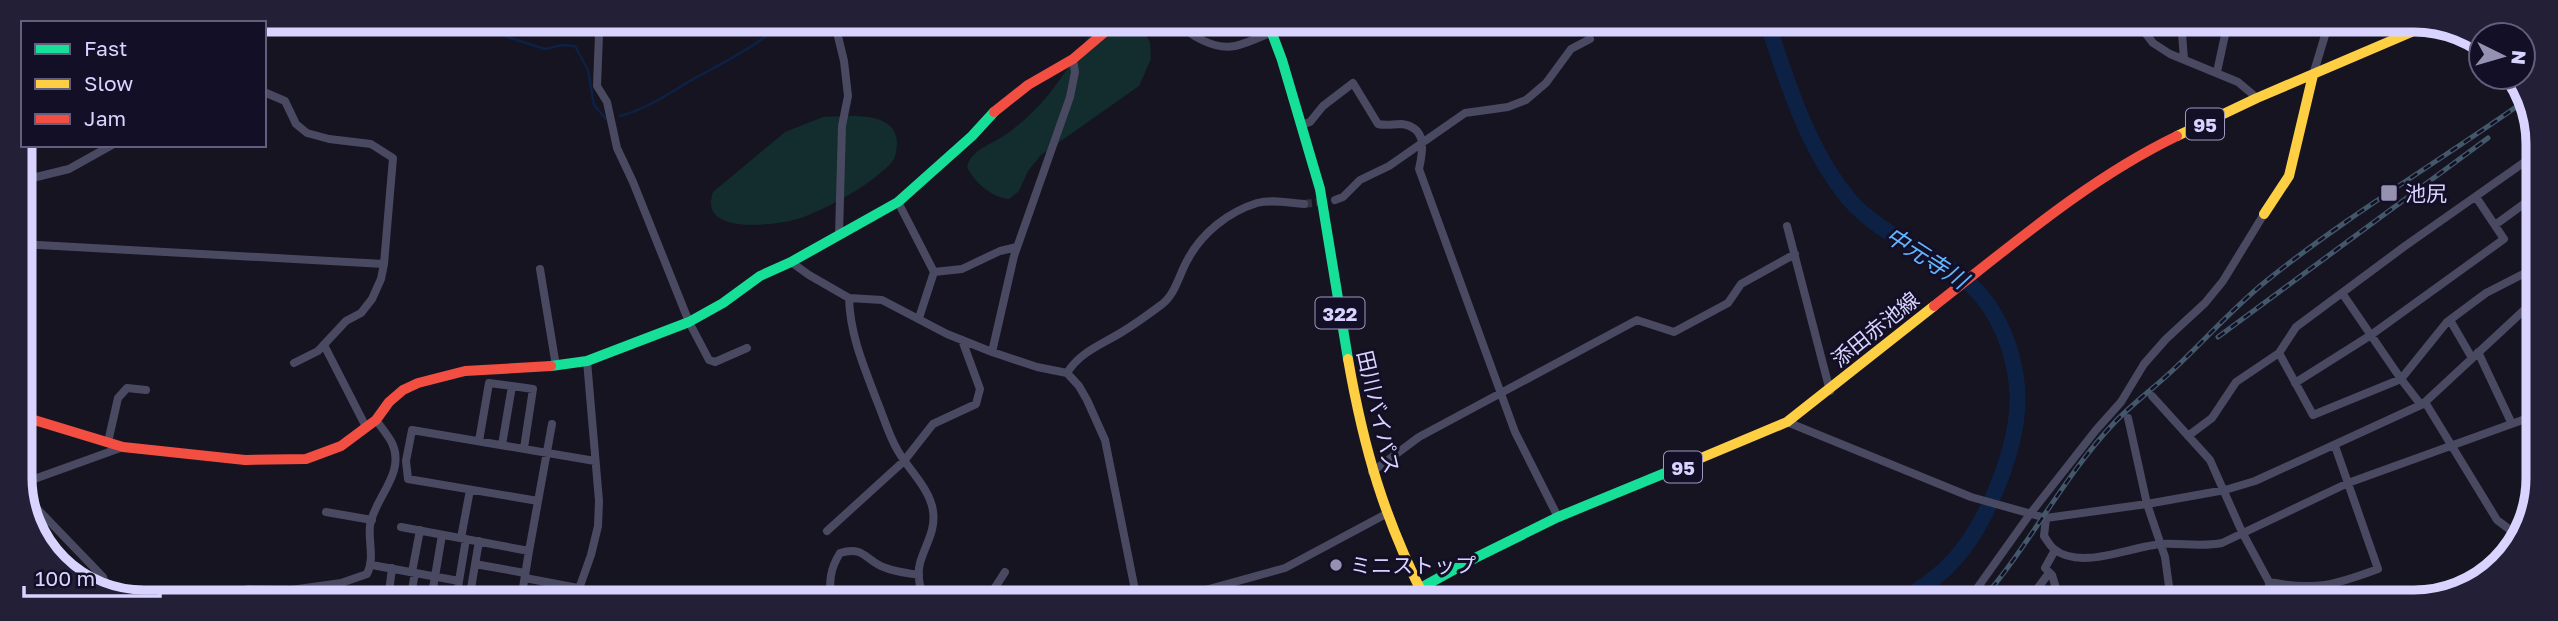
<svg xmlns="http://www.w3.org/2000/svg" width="2558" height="621" viewBox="0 0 2558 621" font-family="'Golos Text','Noto Sans JP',sans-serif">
  <rect width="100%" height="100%" fill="#161421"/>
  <path fill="#132c2d" d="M1101,20H1136L1150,42L1151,59L1139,86L1041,155L1028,171L1019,191L1009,199C991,197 975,183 967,167C972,149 988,146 1002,137C1010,132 1017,126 1024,120C1055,94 1076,53 1101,20Z
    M823,117C845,117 894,109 897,141C897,148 896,157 892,162C873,184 818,215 790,221C766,226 698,233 713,192L785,132Z"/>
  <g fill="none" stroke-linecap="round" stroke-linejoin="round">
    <path stroke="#0d2144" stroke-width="2.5" d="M455,20L545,49L562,45L575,46L588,70L594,105L606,119
      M620,116C644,110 667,95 688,82C720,64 759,46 785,20"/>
    <path stroke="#0d2144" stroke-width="16" d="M1767,21C1787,82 1807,148 1848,198C1882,239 1936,251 1973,287C1999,312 2014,351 2017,387C2022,439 1988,525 1952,562C1938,578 1919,589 1902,601"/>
    <path stroke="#333142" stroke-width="8" stroke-dasharray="8 4" stroke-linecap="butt" d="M1304,204L1326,201"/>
    <path stroke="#4a4962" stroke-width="8" d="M537,20H564
      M588,20L598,32
      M597,20L599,34L597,86L607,102L617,148L633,182L689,322L709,360L715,362L747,348
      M834,20L844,61L848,96L842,126L839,235
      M1177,20C1189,36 1215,50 1235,46C1248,43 1260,37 1272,32
      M2136,21L2153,43L2170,54L2238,82L2257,98
      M2181,21L2184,59
      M2217,72L2228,21
      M2313,75L2329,22
      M1301,125L1310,122L1323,106L1353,83L1378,124C1386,126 1393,124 1401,124C1428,127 1423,151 1419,169L1515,432L1558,517
      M20,181L69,169L112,145
      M1335,200L1343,197L1360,180L1389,166L1465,113L1508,107L1526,100L1546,83L1571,49L1590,39
      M898,202L934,272L919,318
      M2495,225L2536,195
      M1787,226L1830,391
      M20,244L384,264L393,158L371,144L329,139L307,133L296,124L285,101L264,92
      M791,262L809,275L849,298L882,300L947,334L992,352L1037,367L1067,373L1079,386L1087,400L1105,440L1137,600
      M540,269L556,366
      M934,272L962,269L1000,251L1017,247
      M2342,293L2401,379L2447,322L2486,293L2527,272L2531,246L2536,243
      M849,298C850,335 864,367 877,401C884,418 889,436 898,451C909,470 930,489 933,511C936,531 925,545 920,563C917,575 920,589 924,600
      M2450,320L2472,358
      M324,345L366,427
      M992,352L1014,256L1070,97L1075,72L1073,59
      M2478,352L2511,422
      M294,363L318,351L346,321L361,313L372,299L381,279L384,264
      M1067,373C1080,352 1101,345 1122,332C1135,324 1149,314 1161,305C1176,294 1179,274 1188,259C1202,233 1228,212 1257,203C1272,199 1289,203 1304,204
      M2295,383L2371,335L2504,239L2476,197
      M2152,396L2210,460L2242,532L2269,582V601
      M2425,402L2497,520L2517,535
      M2421,405L2401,379L2313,415L2279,353L2296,327L2405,246L2536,154
      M2128,418L2147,504L2165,557L2171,601
      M2528,418L2536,436
      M1787,422L1971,497L2046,518L2147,504L2225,490L2255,481L2423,404L2536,299
      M2188,436L2212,418L2236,382L2279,353
      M479,441L489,383L512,386
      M108,442L118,398L127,388L146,390
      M502,445L512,386L533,389L524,448
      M1372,472L1419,437L1637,320L1674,332L1728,303L1741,284L1795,254
      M22,480L37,478L123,447
      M22,493L103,577L109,594
      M538,501L408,479L406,461L412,430L595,461
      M326,512L372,520
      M2046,518L2044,536C2047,540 2050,546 2054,549C2081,571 2131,546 2162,544C2182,543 2202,547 2222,543L2348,483L2528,418L2536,412
      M401,527L529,551L552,424
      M827,531L904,461L933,424L976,404L980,389L962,340
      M461,538L470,490
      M2055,550L2045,568L2052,575L2060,601
      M475,564L525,573
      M372,565L459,581L466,539
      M412,572L420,530
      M525,578L578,588
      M2269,582C2316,591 2335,585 2378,569L2335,446
      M248,589L291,590L341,583
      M340,599L341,583L367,574C375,558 368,542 370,525C375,497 406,473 392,443C388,435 381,427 376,420
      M388,600L392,568
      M410,600L415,573
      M431,600L442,535
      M456,600L459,581
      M469,600L479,541
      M521,600L529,551
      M575,600L591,555L598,526L599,501L587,361
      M831,600C829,581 830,569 840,553C865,545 866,562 886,568C896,572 908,573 919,575
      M987,600L1005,572
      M1169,600L1285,568L1386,514
      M1968,601L2030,514L2096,430L2121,402L2144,364L2166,339L2205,303L2223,281L2264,214
      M2028,601L2049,573
      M2144,601L2170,594"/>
    <path stroke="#16e098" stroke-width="10" d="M1267,20L1282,60L1320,189L1348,359
      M551,366L587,361L689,322L723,303L760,276L791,262L898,202L972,136L994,112
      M1397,601L1475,558L1558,517L1670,471"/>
    <path stroke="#ffcf43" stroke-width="10" d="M2177,136L2257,98L2435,22
      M2264,214L2289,176L2313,75
      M1348,359C1364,450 1384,518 1426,601
      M1670,471L1787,422L1934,306"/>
    <path stroke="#f24e42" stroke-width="10" d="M994,112L1028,85L1073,59L1119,20
      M1934,306C2012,245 2088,179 2177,136
      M21,416L123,447L245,460L306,459L341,446L376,420L389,402L403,390L418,383L465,371L551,366"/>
    <defs>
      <path id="rail" d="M2218,337L2488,138
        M1981,601C2030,545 2063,477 2114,423C2132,404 2154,388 2173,370C2204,341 2233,308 2265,282C2348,215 2440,161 2526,100"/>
    </defs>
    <use href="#rail" stroke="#43596b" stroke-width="5"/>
    <use href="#rail" stroke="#130f26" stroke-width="2.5" stroke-dasharray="8" stroke-linecap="butt"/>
  </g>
  <g fill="#9591b1" stroke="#130f26" stroke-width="2.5">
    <rect x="2380" y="184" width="18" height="18" rx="3.5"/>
    <circle cx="1336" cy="565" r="7"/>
  </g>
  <g text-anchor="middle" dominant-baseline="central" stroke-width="6" stroke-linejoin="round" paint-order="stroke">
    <g fill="#130f26" stroke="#9e99be" stroke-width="2">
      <rect x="2186" y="108.5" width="38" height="31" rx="5"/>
      <rect x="1315.5" y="297.5" width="49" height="31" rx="5"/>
      <rect x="1664" y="451.5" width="38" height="31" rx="5"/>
    </g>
    <g font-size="19" font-weight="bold" fill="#d9d4ff">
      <text x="2205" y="124">95</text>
      <text x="1340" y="313">322</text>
      <text x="1683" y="467">95</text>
    </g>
    <g font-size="21" fill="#d9d4ff" stroke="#130f26" text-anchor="start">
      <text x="2405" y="193">池尻</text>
      <text x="1350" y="565">ミニストップ</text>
    </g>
    <g font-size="21" fill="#d9d4ff" stroke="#130f26">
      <text transform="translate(1875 329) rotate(-39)">添田赤池線</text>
      <text transform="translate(1379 412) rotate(77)">田川バイパス</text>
    </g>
    <g font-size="23" font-style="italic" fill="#62b6ff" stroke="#130f26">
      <text transform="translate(1927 257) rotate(33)">中元寺川</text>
    </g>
  </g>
  <path d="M0 0H2558V621H0ZM144 32H2414A112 112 0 0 1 2526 144V478A112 112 0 0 1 2414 590H144A112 112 0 0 1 32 478V144A112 112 0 0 1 144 32Z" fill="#231f37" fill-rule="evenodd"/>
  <path fill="none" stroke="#d9d4ff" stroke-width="9" d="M144 32H2414A112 112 0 0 1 2526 144V478A112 112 0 0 1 2414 590H144A112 112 0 0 1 32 478V144A112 112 0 0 1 144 32Z"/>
  <rect x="21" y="21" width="245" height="126" fill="#130f26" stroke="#625e7d" stroke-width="2"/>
  <rect x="35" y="44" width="35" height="10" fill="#16e098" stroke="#625e7d" stroke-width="2"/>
  <text x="84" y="56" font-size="21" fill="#d9d4ff">Fast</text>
  <rect x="35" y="79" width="35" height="10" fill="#ffcf43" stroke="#625e7d" stroke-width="2"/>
  <text x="84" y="91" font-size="21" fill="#d9d4ff">Slow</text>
  <rect x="35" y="114" width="35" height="10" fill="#f24e42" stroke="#625e7d" stroke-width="2"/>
  <text x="84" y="126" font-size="21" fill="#d9d4ff">Jam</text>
  <g transform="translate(2502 56) rotate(95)"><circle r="33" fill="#130f26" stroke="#625e7d" stroke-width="2"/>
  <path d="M0-5L12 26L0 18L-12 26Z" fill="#9591b1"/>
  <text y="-10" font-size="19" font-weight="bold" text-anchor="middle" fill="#d9d4ff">N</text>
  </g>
  <path d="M24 586v10h136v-10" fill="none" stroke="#d9d4ff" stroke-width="3.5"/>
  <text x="35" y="586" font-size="21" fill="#d9d4ff" stroke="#130f26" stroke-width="5" paint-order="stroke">100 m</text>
</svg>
